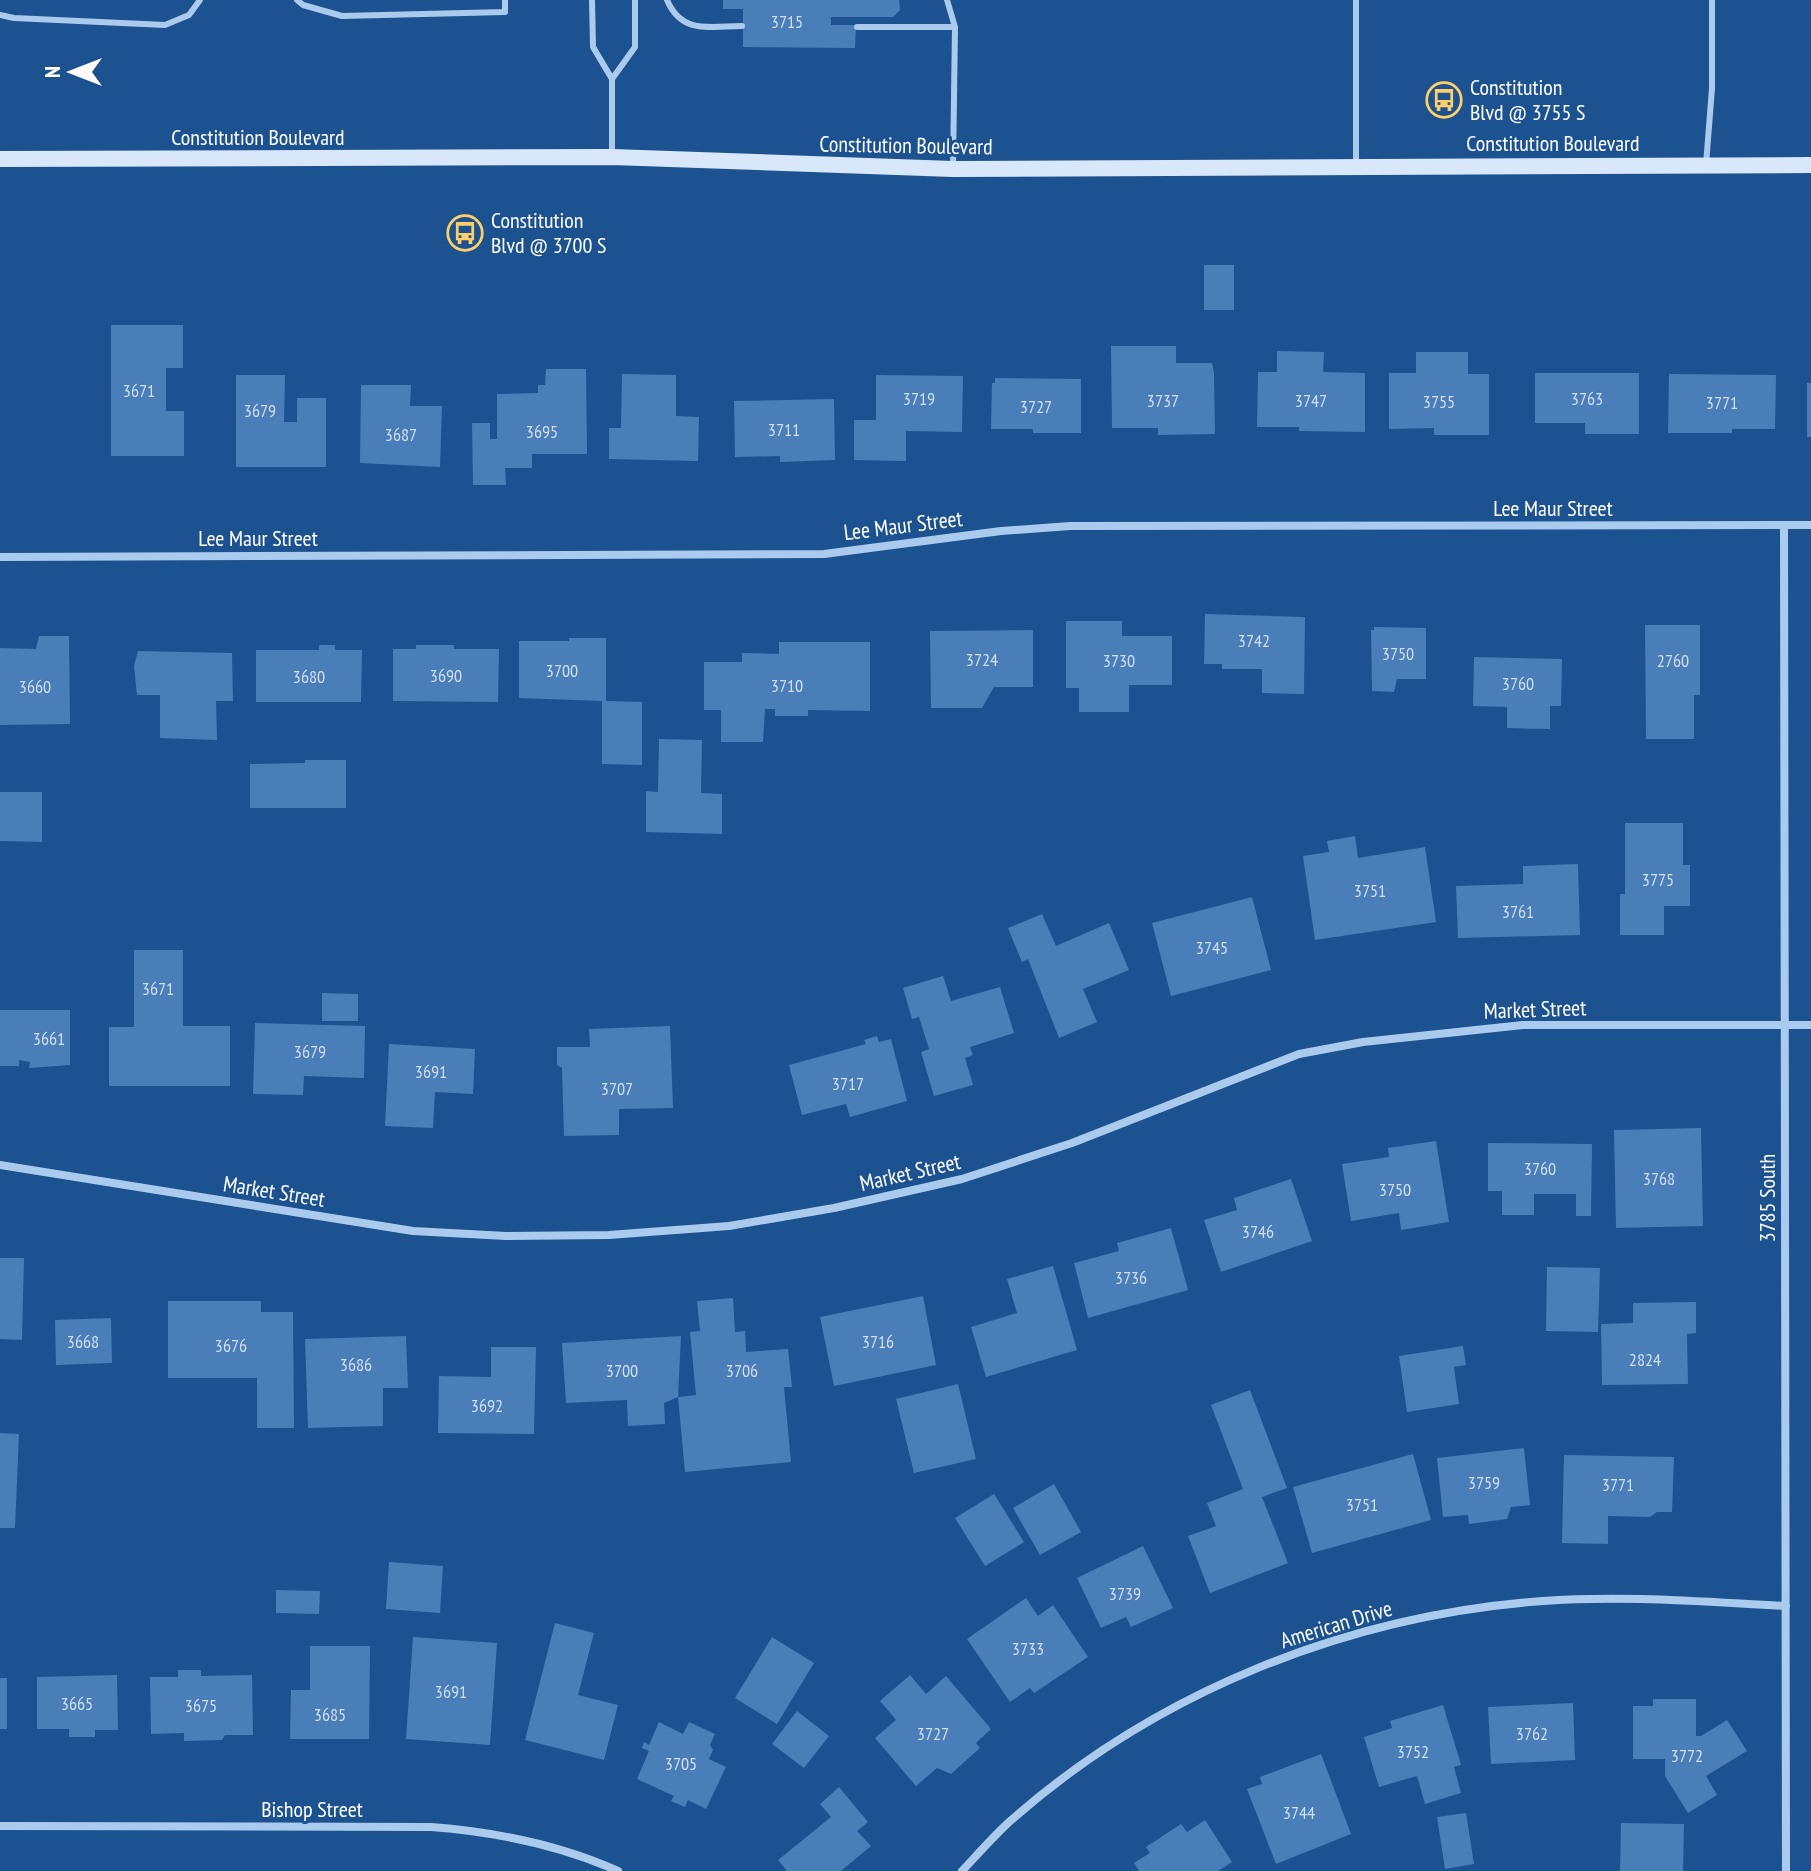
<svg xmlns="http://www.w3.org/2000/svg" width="1811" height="1871" viewBox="0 0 1811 1871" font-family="'PT Sans Narrow',sans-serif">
  <rect width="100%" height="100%" fill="#1c5290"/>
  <path fill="#497eb9" d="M723,0H899L900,10L893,17H831V25H856L855,48L743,47V9H723Z
    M1204,265H1234V310H1204Z
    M111,325H183V368H166V411H184V456H111Z
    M1111,346H1176V363H1212L1214,373L1215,434L1158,435V428H1112Z
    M1277,351L1324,352L1323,372L1365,373V432L1299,431V427H1257L1258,372H1277Z
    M1416,352H1468V374H1489V435H1434V428L1389,429V373H1416Z
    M546,369H586L587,454H532V468H505L506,485H473L472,423H490V439H497V394L538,393V385H545Z
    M1535,373H1639V434H1585V423H1535Z
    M622,374L676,375V416L699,417L698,461L609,459V428H621Z
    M1669,374L1776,375L1775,429H1732V433H1668Z
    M236,375H285L284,422H297V398H326V467H236Z
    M876,375L963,376L962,432L906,431V461L854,460V420H876Z
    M995,378L1081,379V433H1033V429H991L992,383H995Z
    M1807,383H1811V437H1807Z
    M361,385H411L410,406H442L440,467L360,463Z
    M834,399L835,460L780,462V456L735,457L734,401Z
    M1205,614L1305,617L1304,694L1262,693V669H1222V664H1204Z
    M1066,621H1122V636H1172V685H1129V712H1079V688H1066Z
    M1645,625H1700V695H1694V739H1646Z
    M1374,627L1426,628V679H1397L1394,692L1372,691L1371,630H1374Z
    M1033,630V687H994L982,708H931L930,631Z
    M39,636H69L70,724L0,725V648L36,649Z
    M569,638H606V701L642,702V765L602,764V701L519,698V641H569Z
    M779,642H870V711L808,710V716H775V709H765L763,742H721V710H704V662H742V653L779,654Z
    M319,645H335V650H362L361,702H256V650H319Z
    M416,645H454V649H499L498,702L393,701V649H416Z
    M138,651L232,653L233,701H216L217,740L160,738V695H137L134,666Z
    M1474,657L1562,659L1561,706H1550V729L1507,728V707L1473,706Z
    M659,739L702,740L701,793L722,794V834L646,832V791L658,792Z
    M305,760H346V808H250V764L305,763Z
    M0,792H42V842L0,841Z
    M1625,823H1683V865H1690V906H1664V935H1620V894H1625Z
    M1355,836L1358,858L1425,847L1436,922L1315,940L1303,856L1329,852L1327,841Z
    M1578,864L1580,935L1458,938L1456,886L1523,884V866Z
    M1252,897L1271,970L1171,996L1152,923Z
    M1042,914L1056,946L1109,923L1129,970L1083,989L1097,1022L1059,1038L1028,959L1022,962L1008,928Z
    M134,950H183V1026H230V1086H109V1027H134Z
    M943,976L951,1001L1000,987L1014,1033L970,1047L973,1055L965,1058L973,1085L934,1096L921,1052L929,1049L919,1017L912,1019L903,988Z
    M322,993L358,994V1021H322Z
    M0,1010H70V1065L29,1068L30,1062L19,1060V1066H0Z
    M255,1023L365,1026L364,1078L304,1076L303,1095L253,1094Z
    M670,1026L673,1108L619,1109V1135L564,1136L562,1068L557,1065V1047H590L589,1029Z
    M877,1036L879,1042L891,1039L907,1101L850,1117L846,1104L802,1115L789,1065L866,1044L864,1040Z
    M389,1044L475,1049L473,1094L435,1092L433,1128L385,1126Z
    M1701,1128L1703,1226L1616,1228L1614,1130Z
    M1436,1141L1449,1222L1401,1230L1399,1213L1351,1221L1342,1164L1389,1157L1388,1148Z
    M1488,1143L1592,1144L1591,1216H1576V1194H1534V1215H1502V1191H1488Z
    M1291,1179L1312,1241L1221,1272L1204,1220L1237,1210L1234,1198Z
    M1171,1228L1188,1290L1088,1318L1074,1263L1119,1251L1117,1243Z
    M0,1258H24L22,1340L0,1339Z
    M1053,1266L1077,1350L986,1377L971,1327L1017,1313L1007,1279Z
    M1547,1267L1600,1268L1598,1332L1546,1331Z
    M923,1296L936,1365L834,1386L820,1317Z
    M733,1298L735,1332L745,1331L746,1352L788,1349L792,1387H784L791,1462L685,1472L678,1397L664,1403L665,1424L628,1426L627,1400L566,1403L562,1343L681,1336L678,1397L696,1395L690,1332L700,1331L697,1301Z
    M168,1301H261V1312H293L294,1428H257V1378H168Z
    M1696,1302V1333L1687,1334L1688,1384L1602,1385L1601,1324L1633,1323V1303Z
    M111,1318L112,1363L56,1365L55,1320Z
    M406,1336L408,1388H383V1426L308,1428L305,1339Z
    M1463,1346L1466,1365L1454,1367L1459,1404L1407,1412L1399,1356Z
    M491,1347H536L534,1434L438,1433L439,1376L491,1377Z
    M958,1384L976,1459L914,1473L896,1399Z
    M1250,1390L1287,1488L1262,1497L1288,1563L1210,1593L1188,1536L1216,1526L1207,1503L1243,1489L1211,1405Z
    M0,1433L19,1434L15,1528H0Z
    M1524,1448L1530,1505L1511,1507L1507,1519L1469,1524L1468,1515L1443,1517L1437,1458Z
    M1413,1454L1431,1520L1312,1553L1293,1487Z
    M1564,1455L1674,1457L1672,1512H1657L1650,1517L1608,1516V1544L1562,1543Z
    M1054,1484L1081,1532L1040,1555L1013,1508Z
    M994,1494L1024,1542L985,1566L955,1518Z
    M1143,1546L1173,1608L1131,1627L1126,1617L1101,1628L1077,1578Z
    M389,1562L443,1566L440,1613L386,1609Z
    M276,1590L320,1591L319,1614L276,1613Z
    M1026,1598L1038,1616L1053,1605L1088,1657L1034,1693L1030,1688L1010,1702L967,1639Z
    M555,1623L594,1633L578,1695L618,1705L604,1760L525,1740Z
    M413,1637L497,1643L490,1745L406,1739Z
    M772,1637L814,1663L777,1724L735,1698Z
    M310,1646H370L369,1739H290L291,1690H310Z
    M178,1670H201V1676L252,1675L253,1735H225L222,1740L184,1741V1733L151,1734L150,1677H178Z
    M117,1675L118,1730H95V1737H69V1729H37V1677Z
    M910,1675L926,1694L946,1676L991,1729L976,1743L980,1748L951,1774L937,1768L916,1786L875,1738L896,1720L880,1701Z
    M0,1678H7V1729H0Z
    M1653,1699H1696V1736H1701L1727,1720L1747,1751L1706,1776L1717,1795L1688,1813L1665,1776V1759H1633V1706H1653Z
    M1573,1703L1575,1760L1491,1764L1488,1707Z
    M1443,1705L1461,1765L1454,1767L1461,1793L1425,1804L1417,1776L1379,1787L1364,1737L1392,1728L1390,1721Z
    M797,1711L829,1736L804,1768L772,1744Z
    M659,1722L683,1734L689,1722L715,1734L710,1745L713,1750L709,1759L726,1767L706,1809L688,1800L685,1807L671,1801L674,1796L637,1779L649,1751L642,1748L644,1742L649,1745Z
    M1321,1754L1351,1834L1276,1864L1247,1789L1262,1784L1260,1777Z
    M839,1787L868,1822L857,1831L871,1846L841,1871H787L778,1860L831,1817L820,1804Z
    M1466,1813L1474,1864L1445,1869L1437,1817Z
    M1205,1820L1232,1862L1218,1871H1139L1134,1863L1150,1853L1146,1847L1181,1824L1187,1832Z
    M1621,1823L1684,1824L1683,1871H1620Z"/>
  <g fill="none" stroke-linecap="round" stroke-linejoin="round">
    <path stroke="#abcbee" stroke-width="6" d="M297,0L303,5L342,16L505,12V0
      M592,0L593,47L612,79V154
      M667,0C682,35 710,26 742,26
      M947,0L955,27L953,167
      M1356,0V165
      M0,15L14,18L165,25L189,15L200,0
      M857,27H955
      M612,79L635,47V0
      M1706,165L1712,88V0"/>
    <path stroke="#abcbee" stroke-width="8" d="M1784,525L1786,1871
      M0,557L824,554L1001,531L1070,526L1811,525
      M0,1165L413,1231L506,1236L609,1235L729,1226L834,1208L962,1179L1072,1143L1299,1054L1363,1042L1523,1025H1811
      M0,1826L431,1827C497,1832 558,1844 618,1871
      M962,1871C977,1855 992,1838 1008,1823C1155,1692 1348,1615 1543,1601C1623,1595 1705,1602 1786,1606"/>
    <path stroke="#d8e8fa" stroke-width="16" d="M0,159L612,157L953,169L1811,165"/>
  </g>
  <defs>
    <symbol id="bus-ring" viewBox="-11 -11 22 22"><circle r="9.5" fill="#1c5290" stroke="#fecf69" stroke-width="1.5"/><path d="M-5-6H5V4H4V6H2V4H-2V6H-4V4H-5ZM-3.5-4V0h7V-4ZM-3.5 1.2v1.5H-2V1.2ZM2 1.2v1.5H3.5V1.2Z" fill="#fecf69"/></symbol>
  </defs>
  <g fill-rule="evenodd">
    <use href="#bus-ring" x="1424" y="80" width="40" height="40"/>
    <use href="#bus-ring" x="445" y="213" width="40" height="40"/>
  </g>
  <g text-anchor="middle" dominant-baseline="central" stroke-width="6" stroke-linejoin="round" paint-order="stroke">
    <g font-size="18" fill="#d2dfee">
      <text x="787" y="21">3715</text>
      <text x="139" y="390">3671</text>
      <text x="919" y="398">3719</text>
      <text x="1587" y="398">3763</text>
      <text x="1163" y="400">3737</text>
      <text x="1311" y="400">3747</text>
      <text x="1439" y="401">3755</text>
      <text x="1722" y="402">3771</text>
      <text x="1036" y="406">3727</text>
      <text x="260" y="410">3679</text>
      <text x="784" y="429">3711</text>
      <text x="542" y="431">3695</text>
      <text x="401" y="434">3687</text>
      <text x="1254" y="640">3742</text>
      <text x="1398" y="653">3750</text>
      <text x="982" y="659">3724</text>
      <text x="1119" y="660">3730</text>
      <text x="1673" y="660">2760</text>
      <text x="562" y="670">3700</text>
      <text x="446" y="675">3690</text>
      <text x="309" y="676">3680</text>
      <text x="1518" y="683">3760</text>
      <text x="787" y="685">3710</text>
      <text x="35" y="686">3660</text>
      <text x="1658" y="879">3775</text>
      <text x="1370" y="890">3751</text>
      <text x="1518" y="911">3761</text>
      <text x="1212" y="947">3745</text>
      <text x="158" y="988">3671</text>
      <text x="49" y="1038">3661</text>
      <text x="310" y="1051">3679</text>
      <text x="431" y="1071">3691</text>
      <text x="848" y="1083">3717</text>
      <text x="617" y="1088">3707</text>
      <text x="1540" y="1168">3760</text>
      <text x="1659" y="1178">3768</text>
      <text x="1395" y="1189">3750</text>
      <text x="1258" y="1231">3746</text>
      <text x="1131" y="1277">3736</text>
      <text x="83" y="1341">3668</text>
      <text x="878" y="1341">3716</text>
      <text x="231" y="1345">3676</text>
      <text x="1645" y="1359">2824</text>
      <text x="356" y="1364">3686</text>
      <text x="622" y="1370">3700</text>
      <text x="742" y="1370">3706</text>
      <text x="487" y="1405">3692</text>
      <text x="1484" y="1482">3759</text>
      <text x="1618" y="1484">3771</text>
      <text x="1362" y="1504">3751</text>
      <text x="1125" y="1593">3739</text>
      <text x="1028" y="1648">3733</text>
      <text x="451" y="1691">3691</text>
      <text x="77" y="1703">3665</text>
      <text x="201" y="1705">3675</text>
      <text x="330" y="1714">3685</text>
      <text x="933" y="1733">3727</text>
      <text x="1532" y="1733">3762</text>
      <text x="1413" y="1751">3752</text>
      <text x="1687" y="1755">3772</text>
      <text x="681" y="1763">3705</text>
      <text x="1299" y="1812">3744</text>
    </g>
    <g font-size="22" fill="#fff" stroke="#1c5290" text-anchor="start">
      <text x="1470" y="87">Constitution<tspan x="1470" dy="25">Blvd @ 3755 S</tspan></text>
      <text x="491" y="220">Constitution<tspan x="491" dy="25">Blvd @ 3700 S</tspan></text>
    </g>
    <g font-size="22" fill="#fff" stroke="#1c5290">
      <text x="258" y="137">Constitution Boulevard</text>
      <text x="1553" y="143">Constitution Boulevard</text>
      <text transform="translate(906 145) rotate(1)">Constitution Boulevard</text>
      <text x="1553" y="508">Lee Maur Street</text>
      <text transform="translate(903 525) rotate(-7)">Lee Maur Street</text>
      <text x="258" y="538">Lee Maur Street</text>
      <text transform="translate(1535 1009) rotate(-2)">Market Street</text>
      <text transform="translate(910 1172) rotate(-13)">Market Street</text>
      <text transform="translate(274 1191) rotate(9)">Market Street</text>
      <text transform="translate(1767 1198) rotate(-90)">3785 South</text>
      <text transform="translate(1336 1624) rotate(-17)">American Drive</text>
      <text x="312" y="1809">Bishop Street</text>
    </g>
  </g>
  <g transform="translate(72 72) rotate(270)" stroke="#1c5290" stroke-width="6" paint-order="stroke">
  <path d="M0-6L14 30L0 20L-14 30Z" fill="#ffffff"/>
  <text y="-12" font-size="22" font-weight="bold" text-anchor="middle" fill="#ffffff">N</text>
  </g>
</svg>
